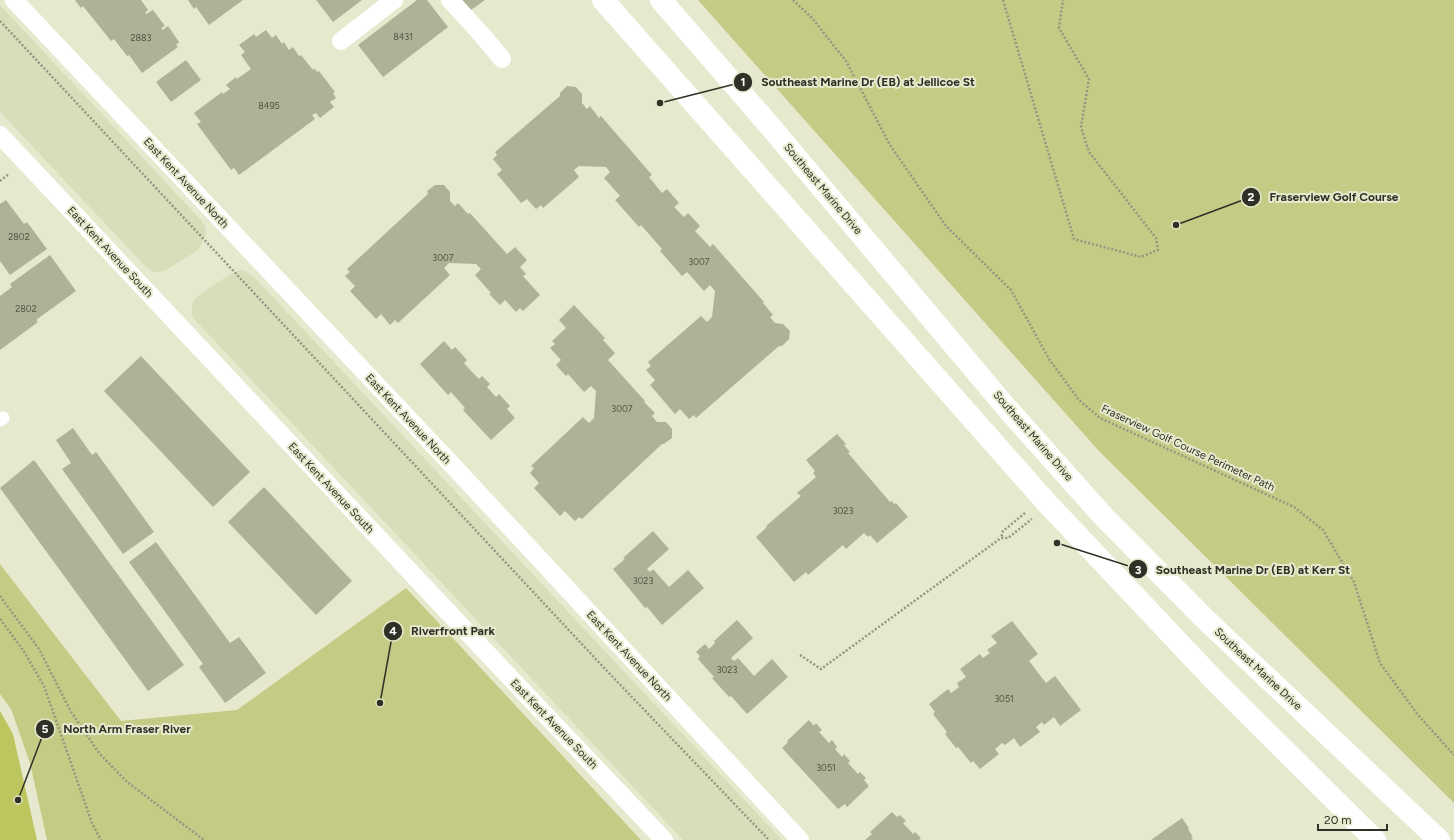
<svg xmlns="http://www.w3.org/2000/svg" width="1454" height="840" viewBox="0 0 1454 840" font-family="Figtree,sans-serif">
  <rect width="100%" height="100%" fill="#e6e9cd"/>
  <path fill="#d9deba" d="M0,5L201,220L205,226L206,233L200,247L195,252L166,270L160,272H153L147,268L0,112Z
    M241,270L246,271L258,281L782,840H683L195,320L192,315V305L194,299L230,274Z"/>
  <path fill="#c4cb84" d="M698,0H1454V803L1099,451Z
    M0,564L121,721L237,710L406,588L641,840H45L0,696Z"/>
  <path fill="#bdc65e" d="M0,696L9,710L45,840H0Z"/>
  <path fill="#e6e9cd" d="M0,694L11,709L30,763L47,840H37L13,734L0,711Z"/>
  <path fill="#afb297" d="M75,0H141L148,10L145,13L146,14L153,10L165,26L161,28L163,30L168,26L179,42L176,45L178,47L142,73L129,55L127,56L114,39L111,41L83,6L81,8Z
    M188,0H243L209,25L196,7L194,9Z
    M316,0H362L333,22Z
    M417,0H427L448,27L383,77L358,45Z
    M462,0H485L471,10Z
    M266,30L272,38L276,35L282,44L284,42L289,50L293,47L299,56L301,55L313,70L314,68L317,72L319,71L335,92L333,93L336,98L330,102L334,107L320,118L316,113L312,115L315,119L239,175L234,168L231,170L197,124L201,122L194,113L222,92L223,94L230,89L226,85L236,77L237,79L251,69L241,55L245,52L239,45L254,34L256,37Z
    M186,60L201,80L171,102L156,82Z
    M567,86L576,87L582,94V103L587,109L590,106L599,118L601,116L652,175L649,177L662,193L667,189L679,203L674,207L684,217L688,213L700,226L695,231L710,247L713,244L764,302L763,303L773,315L770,317L775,323L783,324L790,331L789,339L782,346H779L696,418L694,415L689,419L680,409L675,414L650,385L655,380L646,370L651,366L648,362L701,316L707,322L712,317L715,291L710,285L704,291L687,272L682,276L660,251L662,249L641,225L639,227L615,200L620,196L604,178L610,172L606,167L579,166L574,170L579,177L543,208L541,205L536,209L527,199L521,203L497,174L502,170L493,159L497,155L495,152L560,96V93Z
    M435,185H444L450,192V201L455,206L458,203L468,214L470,213L507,254L515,247L527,260L520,267L526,274L523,276L540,295L523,311L520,308L516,312L505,300L500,305L489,294L491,293L475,275L481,269L476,264L449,263L444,268L450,275L398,323L395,320L390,325L381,314L376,319L350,291L355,286L345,276L350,272L347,269L428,194L427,191Z
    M6,200L24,224L27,222L47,249L10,275L0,261V204Z
    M50,255L76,291L36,320L38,322L0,350V296L12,287L10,284Z
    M574,305L605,338L603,340L615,353L608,360L645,401L644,402L655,413L652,416L657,422H666L672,429V438L664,444H662L582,519L579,517L575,521L565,511L560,516L534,488L539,483L530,473L534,468L531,466L583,417L589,423L594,418L596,391L591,386L584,392L568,374L566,376L556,365L561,360L550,348L555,344L552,341L566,328L559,320Z
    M444,341L452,350L455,347L467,360L464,363L472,372L479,379L482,376L490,384L487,387L496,397L499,394L510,406L507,409L515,418L491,440L463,410L465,408L451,392L448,395L420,364Z
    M141,356L250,472L213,507L104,391Z
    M73,428L92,455L96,452L154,532L123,554L62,469L71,463L56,440Z
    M837,434L846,444L844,445L850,452L848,453L890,502L892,501L894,504L896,503L908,517L877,543L870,535L868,537L864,533L846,549L843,545L808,575L806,572L794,582L756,537L767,527L766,526L801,496L797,493L816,477L813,473L815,471L806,460Z
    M34,460L184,665L148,691L0,488Z
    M264,487L352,581L316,615L228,522Z
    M653,531L669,549L647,569L650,572L653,569L669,587L688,570L704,588L662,625L647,607L645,608L613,569L625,559L623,558Z
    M156,542L230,643L239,637L266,673L225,703L199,667L203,664L129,562Z
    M737,620L753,638L731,658L734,661L738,658L754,676L772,659L788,677L747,714L731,696L729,697L712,678L714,677L698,659L700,656L696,652L705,644L709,649L715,643L714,641Z
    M1012,621L1038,654L1029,661L1046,683L1055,676L1081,710L1060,726L1054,717L1044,725L1042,722L1036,727L1040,732L1020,747L1014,738L1005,745L1002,743L995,749L999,754L980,769L973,761L971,763L958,747L956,748L945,734L947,732L933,714L935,712L929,704L948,689L951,693L959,687L957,683L966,677L960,669L980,654L983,658L990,653L987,650L997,643L991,636Z
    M809,720L814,726L816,723L822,730L819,732L829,743L832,740L837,747L835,749L842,757L844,754L850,761L848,763L858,774L860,772L866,778L864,780L869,786L847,807L845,804L838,809L782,748L788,742L787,741Z
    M892,812L897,817L900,815L906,821L903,823L913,834L915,832L921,838L919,840H865L872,834L870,832Z
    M1182,818L1189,828L1188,829L1193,837L1191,838L1193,840H1151Z"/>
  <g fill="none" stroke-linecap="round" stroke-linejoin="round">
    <path stroke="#949682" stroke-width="2.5" stroke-dasharray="2 2" stroke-linecap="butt" d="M793,0L812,18L846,61L890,145L946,226L1011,290L1049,359L1079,400L1100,418L1294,507L1323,530L1354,582L1380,663L1418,715L1454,755
      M1003,0L1074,239L1141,257L1158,250L1156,238L1089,152L1081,127L1089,79L1059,28L1063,0
      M0,21L607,671L769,840
      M0,181L9,174
      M1025,513L1003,531L1001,538H1008L1032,519
      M0,596L39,649L70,710L99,753L126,781L204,840
      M0,619L23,650L44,686L92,823L101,840
      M800,655L821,669L1001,538"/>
    <path stroke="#fff" stroke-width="13" d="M0,420L3,418"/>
    <path stroke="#fff" stroke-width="18" d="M14,0L456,469L800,840
      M450,0L482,35L502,59
      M341,41L394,0
      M0,135L449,613L664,840"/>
    <path stroke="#fff" stroke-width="22" d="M603,0L1046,502L1216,682L1375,840
      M661,0L769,125L1005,406L1103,516L1206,620L1439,840"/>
  </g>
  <g text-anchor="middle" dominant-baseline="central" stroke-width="4" stroke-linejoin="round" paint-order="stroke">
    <g font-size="9" fill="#505142">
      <text x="403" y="36">8431</text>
      <text x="141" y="37">2883</text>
      <text x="269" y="105">8495</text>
      <text x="19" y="236">2802</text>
      <text x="443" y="257">3007</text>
      <text x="699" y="261">3007</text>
      <text x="26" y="308">2802</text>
      <text x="622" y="408">3007</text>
      <text x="843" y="510">3023</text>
      <text x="643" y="580">3023</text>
      <text x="727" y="669">3023</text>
      <text x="1004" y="698">3051</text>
      <text x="826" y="767">3051</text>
    </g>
    <g font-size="11" fill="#303126" stroke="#e6e9cd">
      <text transform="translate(186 183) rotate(47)">East Kent Avenue North</text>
      <text transform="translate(823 189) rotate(50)">Southeast Marine Drive</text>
      <text transform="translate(110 252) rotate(47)">East Kent Avenue South</text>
      <text transform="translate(408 419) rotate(47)">East Kent Avenue North</text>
      <text transform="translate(1033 436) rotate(49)">Southeast Marine Drive</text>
      <text transform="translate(1188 448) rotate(25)">Fraserview Golf Course Perimeter Path</text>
      <text transform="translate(331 488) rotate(47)">East Kent Avenue South</text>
      <text transform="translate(629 656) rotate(47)">East Kent Avenue North</text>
      <text transform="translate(1258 669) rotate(43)">Southeast Marine Drive</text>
      <text transform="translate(554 724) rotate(46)">East Kent Avenue South</text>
    </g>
  </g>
  <path fill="none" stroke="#303126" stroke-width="1.5" d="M660 103L743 82M1176 225L1251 197M1057 543L1138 569M380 703L393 631M18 800L45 729"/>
  <g fill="#303126" stroke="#e6e9cd" stroke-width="1.5">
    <circle cx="660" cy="103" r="4"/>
    <circle cx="1176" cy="225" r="4"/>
    <circle cx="1057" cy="543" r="4"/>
    <circle cx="380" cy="703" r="4"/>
    <circle cx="18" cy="800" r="4"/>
    <circle cx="743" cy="82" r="10"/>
    <circle cx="1251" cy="197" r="10"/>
    <circle cx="1138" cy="569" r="10"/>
    <circle cx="393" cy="631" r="10"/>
    <circle cx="45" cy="729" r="10"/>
  </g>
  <g font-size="12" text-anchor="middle" font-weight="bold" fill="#fff">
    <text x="743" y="86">1</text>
    <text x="1251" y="201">2</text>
    <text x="1138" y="574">3</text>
    <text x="393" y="635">4</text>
    <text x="45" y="733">5</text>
  </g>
  <g font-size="12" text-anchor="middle" font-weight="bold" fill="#303126" stroke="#e6e9cd" stroke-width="4" stroke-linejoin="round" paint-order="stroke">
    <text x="868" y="86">Southeast Marine Dr (EB) at Jellicoe St</text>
    <text x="1334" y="201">Fraserview Golf Course</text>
    <text x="1253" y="574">Southeast Marine Dr (EB) at Kerr St</text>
    <text x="453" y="635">Riverfront Park</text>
    <text x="127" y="733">North Arm Fraser River</text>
  </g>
  <path d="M1318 824v6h69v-6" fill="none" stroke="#303126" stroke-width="2"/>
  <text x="1324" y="824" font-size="12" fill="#303126" stroke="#e6e9cd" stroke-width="3" paint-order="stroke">20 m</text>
</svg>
